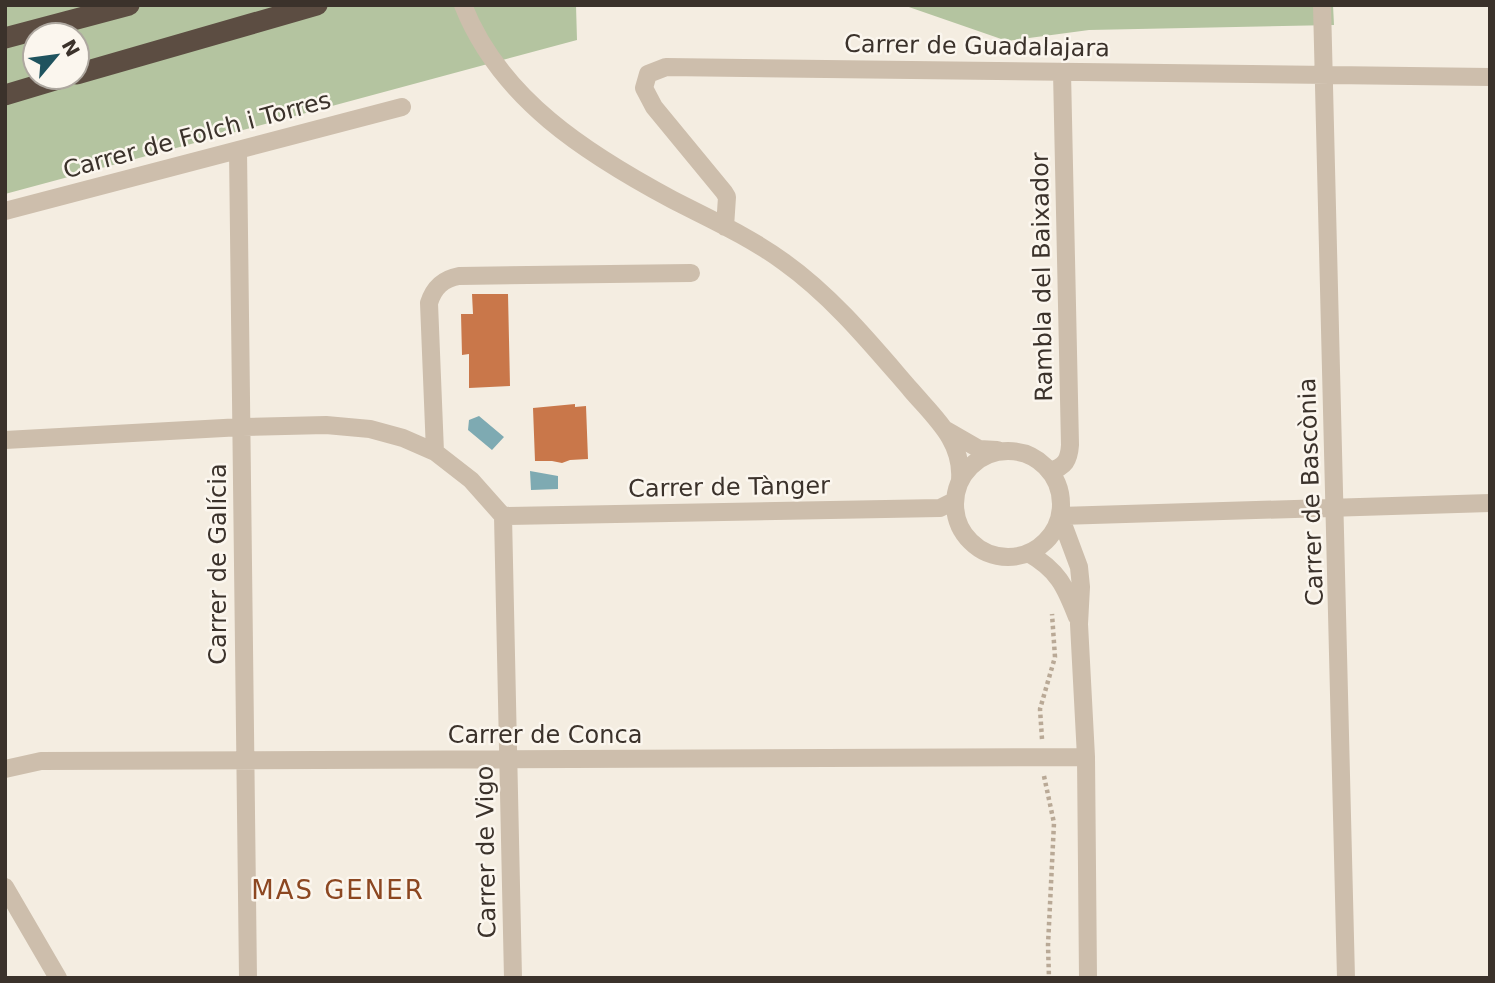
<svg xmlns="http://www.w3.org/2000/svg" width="1495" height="983" viewBox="0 0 1495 983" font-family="'DejaVu Sans',sans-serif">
  <rect width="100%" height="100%" fill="#f4ede1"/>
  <path fill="#b4c4a0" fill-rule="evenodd" d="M5,5H576L577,40L5,194ZM35,35H77V77H35Z
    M903,5H1333L1334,25L1089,30L1007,41Z"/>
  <path fill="#7eaab2" d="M479,416L504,437L492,450L468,430L469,420Z
    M530,471L558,476V489L531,490Z"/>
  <path fill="#c9774a" d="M472,294H508L510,386L469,388V354L462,355L461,314H473Z
    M575,404V407L586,406L588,459L570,460L562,463L552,461H535L533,408Z"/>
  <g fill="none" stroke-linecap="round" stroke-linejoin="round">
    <path stroke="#b9a996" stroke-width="4.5" stroke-dasharray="3.5 3.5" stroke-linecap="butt" d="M1042,739L1040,709L1055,657L1052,614
      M1044,776L1054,823L1048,945L1049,978"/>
    <path stroke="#cdbeac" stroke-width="18" d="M463,5C500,99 587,154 673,200C710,219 750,237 784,262C833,297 872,345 911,390C935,418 963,441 960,480
      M1322,5L1346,978
      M238,150L248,978
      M5,211L402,107
      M725,227L727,197L724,192L654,107L644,88L648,74L666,67L1490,77
      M946,430L979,449L997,450
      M5,440L242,427L326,425L370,429L403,438L435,452L471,480L503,516
      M955 504a53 53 0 1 1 106 0a53 53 0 1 1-106 0Z
      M435,452L429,303C434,287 443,279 459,276L691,273
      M1050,471C1065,467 1069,460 1070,445L1062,72
      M503,516L513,978
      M503,516L940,508L954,501
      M1060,516L1079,567L1081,587L1079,624L1086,757L1088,978
      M1060,516L1490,503
      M1028,553C1058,570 1065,586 1077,617
      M5,769L41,761L1086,757
      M5,887L58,978"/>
    <path stroke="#5c4d42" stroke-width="21" d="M5,38L129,5
      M77,74L317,5
      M5,95L65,77"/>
  </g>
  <g text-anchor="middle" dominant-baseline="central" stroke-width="5" stroke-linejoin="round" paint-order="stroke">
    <g font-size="24" fill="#3b322b" stroke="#fbf6ee">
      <text transform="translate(977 46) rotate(1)">Carrer de Guadalajara</text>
      <text transform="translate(197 135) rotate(-15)">Carrer de Folch i Torres</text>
      <text transform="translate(1042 277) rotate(-91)">Rambla del Baixador</text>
      <text transform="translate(729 487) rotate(-1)">Carrer de Tànger</text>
      <text transform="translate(1311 492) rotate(-92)">Carrer de Bascònia</text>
      <text transform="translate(218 564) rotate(-90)">Carrer de Galícia</text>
      <text x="545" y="735">Carrer de Conca</text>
      <text transform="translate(486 852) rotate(-91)">Carrer de Vigo</text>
    </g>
    <g font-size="26" letter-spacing="2" fill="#8c4721" stroke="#fbf6ee">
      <text x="338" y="890">MAS GENER</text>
    </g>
  </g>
  <rect width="1495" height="983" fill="none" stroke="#3b322b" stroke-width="14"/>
  <g transform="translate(56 56) rotate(61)"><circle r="33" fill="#fbf6ee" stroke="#aea8a0" stroke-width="2"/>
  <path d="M0-5L12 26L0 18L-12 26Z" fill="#1f535e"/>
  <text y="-10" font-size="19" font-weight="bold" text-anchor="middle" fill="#3b322b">N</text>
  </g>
</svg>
